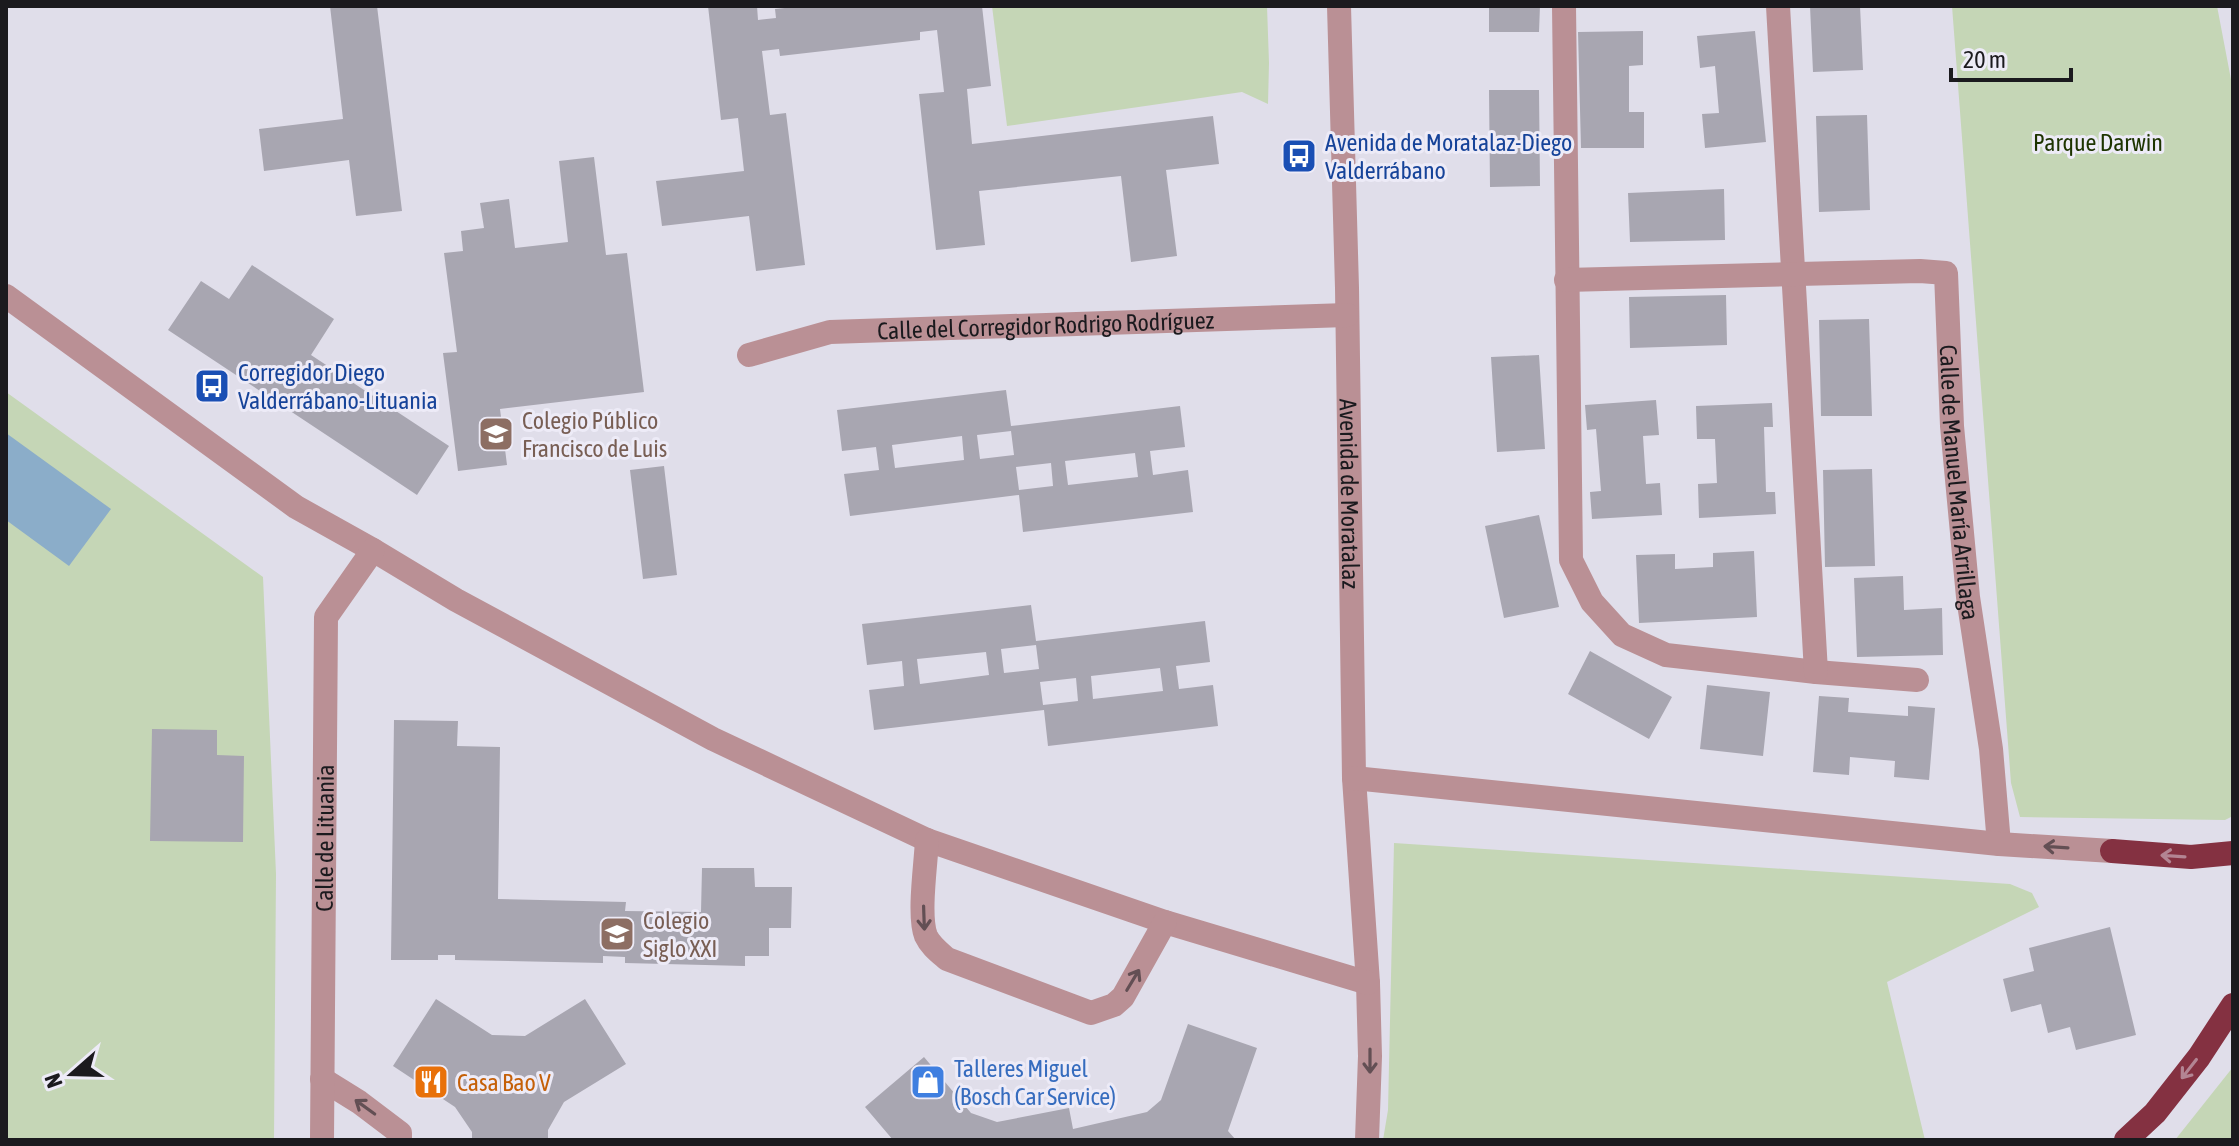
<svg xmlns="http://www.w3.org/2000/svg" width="2239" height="1146" viewBox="0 0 2239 1146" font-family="'Asap Condensed',sans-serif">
  <rect width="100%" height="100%" fill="#e0deea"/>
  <path fill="#c5d6b6" d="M992,6H1267L1269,63L1268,104L1242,92L1007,126Z
    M1952,6H2217L2233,90V816L2225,820L2020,817L2011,783Z
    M6,392L263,577L276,874L274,1140H6Z
    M1394,843L2010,884L2032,893L2039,907L1887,982L1925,1140H1383L1388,1110Z
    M2233,1067V1140H2175Z"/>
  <path fill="#8badc9" d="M6,433L111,509L69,566L6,520Z"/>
  <path fill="#a8a6b1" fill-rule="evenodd" d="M330,6H377L402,211L356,216L349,160L264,171L259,129L343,119Z
    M708,6H757L758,20L776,18L775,9L804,6H982L991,86L967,89L972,144L1213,116L1219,164L1166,170L1177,256L1131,262L1121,176L979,191L985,245L936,250L919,94L944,92L937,30L920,32V40L780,56L779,49L762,51L770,115L786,113L805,265L756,271L749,216L662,226L656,181L744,171L738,118L721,120Z
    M1489,6H1540L1539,32H1489Z
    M1810,6H1860L1863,70L1813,72Z
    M1643,31V65L1629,66V112H1644V148H1581L1578,32Z
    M1755,31L1766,142L1705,148L1702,114L1719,113L1715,66L1700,68L1697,36Z
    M1489,90H1539L1540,186L1490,187Z
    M1867,115L1870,210L1819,212L1816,116Z
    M594,157L606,255L627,253L644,392L500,409L507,465L458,471L443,353L457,352L444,253L463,251L461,231L484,228L480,203L509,199L515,248L568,242L559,161Z
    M1724,189L1725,240L1630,242L1628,193Z
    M252,265L334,319L311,355L449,446L417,495L168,330L201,281L229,299Z
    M1726,295L1727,345L1630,348L1629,297Z
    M1869,319L1872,416H1821L1819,320Z
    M1539,355L1545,449L1497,452L1491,357Z
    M1006,390L1011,426L1180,406L1185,447L1150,451L1153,475L1188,470L1193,512L1023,532L1019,495L850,516L844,474L879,470L876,447L842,451L837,410ZM1011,431L1014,455L980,459L977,435ZM962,436L964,460L895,468L892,445ZM1135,453L1138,477L1068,485L1065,461ZM1051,463L1053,486L1019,490L1016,467Z
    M1656,400L1659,435L1643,436L1646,484L1660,483L1662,515L1592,519L1590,492L1601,491L1596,429L1587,430L1585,405Z
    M1772,403L1773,427H1764L1766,492H1775L1776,514L1699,518L1698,484L1717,483L1715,439H1697L1696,406Z
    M664,466L677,575L643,579L630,470Z
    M1872,469L1875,566L1825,567L1823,470Z
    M1539,515L1559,607L1504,618L1485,526Z
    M1754,551L1757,617L1639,623L1636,555L1675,554V569L1713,567V553Z
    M1903,576L1904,610L1942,608L1943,655L1857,657L1854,578Z
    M1031,605L1036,641L1205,621L1210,662L1176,666L1179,689L1213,685L1218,726L1048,746L1044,710L874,730L869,690L904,686L902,661L867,665L862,624ZM1036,645L1039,669L1004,673L1001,649ZM986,652L989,675L920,684L917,659ZM1160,668L1163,691L1093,699L1091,676ZM1076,678L1078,701L1043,705L1040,682Z
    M1590,651L1672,697L1649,739L1568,694Z
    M1707,685L1770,692L1763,756L1700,749Z
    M1819,696L1849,698L1848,712L1908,716V706L1935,708L1929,780L1894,777L1895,761L1850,757L1849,775L1813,772Z
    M394,720L458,721L457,746L500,747L498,899L626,902L625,911L701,912L702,868H754L755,887H792L791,928H769V956H745V966L625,963V957L603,956V963L455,960V955H438V960H391Z
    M152,729L217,730V755L244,756L243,842L150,841Z
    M2110,927L2136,1035L2076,1050L2070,1027L2048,1033L2041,1004L2011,1012L2003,979L2034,971L2029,948Z
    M436,999L492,1035L525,1036L585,999L626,1064L564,1102L548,1130V1140H472V1132L455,1107L393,1066Z
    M1188,1024L1257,1048L1228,1131L1236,1140H893L865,1107L924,1057L971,1113L997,1122L1069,1108L1073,1129L1147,1112L1161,1100Z"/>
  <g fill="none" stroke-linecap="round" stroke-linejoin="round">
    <g stroke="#ba9095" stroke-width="24">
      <path id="s1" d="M1339,6L1347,288L1354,778L1368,983L1370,1056L1367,1140"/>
      <path d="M1564,6L1571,560L1592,602L1622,635L1666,655L1816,672L1917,680"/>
      <path d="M1778,6L1816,672"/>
      <path id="s2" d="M1566,280L1920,271L1946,273L1952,426L1968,597L1991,749L1999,844"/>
      <path d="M6,296L296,507L373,550L456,600L713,739L927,840L1165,922L1368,983"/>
      <path id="s3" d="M749,355L830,332L1347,315"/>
      <path d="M1354,778L1999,844L2112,851"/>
      <path d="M927,840C926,863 918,916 926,936C930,945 939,952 947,959L1091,1013L1114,1005L1123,997L1165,922"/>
      <path d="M322,1079L359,1102L400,1133V1140"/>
      <path id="s4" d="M322,1140L326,617L373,550"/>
    </g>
    <path stroke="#843141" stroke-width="24" d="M2112,851L2191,857L2233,853
      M2126,1140L2155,1113L2199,1057L2233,1005"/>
  </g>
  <defs><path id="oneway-shaft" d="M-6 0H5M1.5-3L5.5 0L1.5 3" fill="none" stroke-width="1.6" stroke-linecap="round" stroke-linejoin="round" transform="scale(2)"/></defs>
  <g stroke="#634f54">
    <use href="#oneway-shaft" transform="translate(2056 847) rotate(-176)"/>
    <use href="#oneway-shaft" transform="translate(924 918) rotate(88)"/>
    <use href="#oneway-shaft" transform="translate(1133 980) rotate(-59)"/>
    <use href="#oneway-shaft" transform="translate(1370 1061) rotate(90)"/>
    <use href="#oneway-shaft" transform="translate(365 1107) rotate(-144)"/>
  </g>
  <g stroke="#b38593">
    <use href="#oneway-shaft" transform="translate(2173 856) rotate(-176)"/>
    <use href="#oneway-shaft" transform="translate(2189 1069) rotate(128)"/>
  </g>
  <defs>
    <symbol id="bus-square" viewBox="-11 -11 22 22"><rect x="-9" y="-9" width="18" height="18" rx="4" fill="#1a4fb4" stroke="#edebf7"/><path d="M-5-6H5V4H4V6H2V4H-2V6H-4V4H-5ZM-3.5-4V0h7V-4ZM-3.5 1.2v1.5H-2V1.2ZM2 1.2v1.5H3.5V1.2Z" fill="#fff"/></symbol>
    <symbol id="school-square" viewBox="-11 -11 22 22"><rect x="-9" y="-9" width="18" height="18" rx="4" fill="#8d6e63" stroke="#edebf7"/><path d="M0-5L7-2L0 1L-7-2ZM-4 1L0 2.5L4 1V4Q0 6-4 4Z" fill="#fff"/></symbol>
    <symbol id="restaurant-square" viewBox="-11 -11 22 22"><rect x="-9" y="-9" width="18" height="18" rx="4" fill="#e8710a" stroke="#edebf7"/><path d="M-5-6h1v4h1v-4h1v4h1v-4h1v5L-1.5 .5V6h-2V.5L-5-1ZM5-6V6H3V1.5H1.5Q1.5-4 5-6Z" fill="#fff"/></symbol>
    <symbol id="shop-square" viewBox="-11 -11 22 22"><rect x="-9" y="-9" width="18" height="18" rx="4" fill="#3f7fe0" stroke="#edebf7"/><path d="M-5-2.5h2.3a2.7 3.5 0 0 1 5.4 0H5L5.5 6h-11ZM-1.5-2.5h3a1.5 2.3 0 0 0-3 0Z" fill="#fff"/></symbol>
  </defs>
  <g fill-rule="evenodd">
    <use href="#bus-square" x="1279" y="136" width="40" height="40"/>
    <use href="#bus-square" x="192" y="366" width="40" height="40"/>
    <use href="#school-square" x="476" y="414" width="40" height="40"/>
    <use href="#school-square" x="597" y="914" width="40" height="40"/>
    <use href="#restaurant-square" x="411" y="1062" width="40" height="40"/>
    <use href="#shop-square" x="908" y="1062" width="40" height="40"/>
  </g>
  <g text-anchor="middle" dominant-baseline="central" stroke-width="6" stroke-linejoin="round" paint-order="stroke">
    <g font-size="24" fill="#164399" stroke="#edebf7" text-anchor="start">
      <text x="1325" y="142">Avenida de Moratalaz-Diego<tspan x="1325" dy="28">Valderrábano</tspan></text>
      <text x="238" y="372">Corregidor Diego<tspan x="238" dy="28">Valderrábano-Lituania</tspan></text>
    </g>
    <g font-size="24" fill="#1d3400" stroke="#edebf7">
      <text x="2098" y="142">Parque Darwin</text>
    </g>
    <g font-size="24" fill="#1b1a1e" stroke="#edebf7">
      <text stroke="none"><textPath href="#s3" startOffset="300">Calle del Corregidor Rodrigo Rodríguez</textPath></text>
      <text stroke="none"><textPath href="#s2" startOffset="590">Calle de Manuel María Arrillaga</textPath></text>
      <text stroke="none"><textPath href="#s1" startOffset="488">Avenida de Moratalaz</textPath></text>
      <text stroke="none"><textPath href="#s4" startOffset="302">Calle de Lituania</textPath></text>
    </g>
    <g font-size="24" fill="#785e54" stroke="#edebf7" text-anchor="start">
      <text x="522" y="420">Colegio Público<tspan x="522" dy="28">Francisco de Luis</tspan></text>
      <text x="643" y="920">Colegio<tspan x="643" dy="28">Siglo XXI</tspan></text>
    </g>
    <g font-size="24" fill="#366cbe" stroke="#edebf7" text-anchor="start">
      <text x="954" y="1068">Talleres Miguel<tspan x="954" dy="28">(Bosch Car Service)</tspan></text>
    </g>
    <g font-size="24" fill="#c56008" stroke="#edebf7" text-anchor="start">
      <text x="457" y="1082">Casa Bao V</text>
    </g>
  </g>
  <rect width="2239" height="1146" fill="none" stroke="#1b1a1e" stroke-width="16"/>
  <g transform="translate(72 1074) rotate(250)" stroke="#edebf7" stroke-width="6" paint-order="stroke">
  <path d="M0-6L14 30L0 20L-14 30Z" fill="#1b1a1e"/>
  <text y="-12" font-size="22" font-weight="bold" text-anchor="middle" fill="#1b1a1e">N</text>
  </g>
  <path d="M1951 68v12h120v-12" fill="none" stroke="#1b1a1e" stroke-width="4"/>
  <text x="1963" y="68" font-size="24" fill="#1b1a1e" stroke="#edebf7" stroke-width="6" paint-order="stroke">20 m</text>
</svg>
